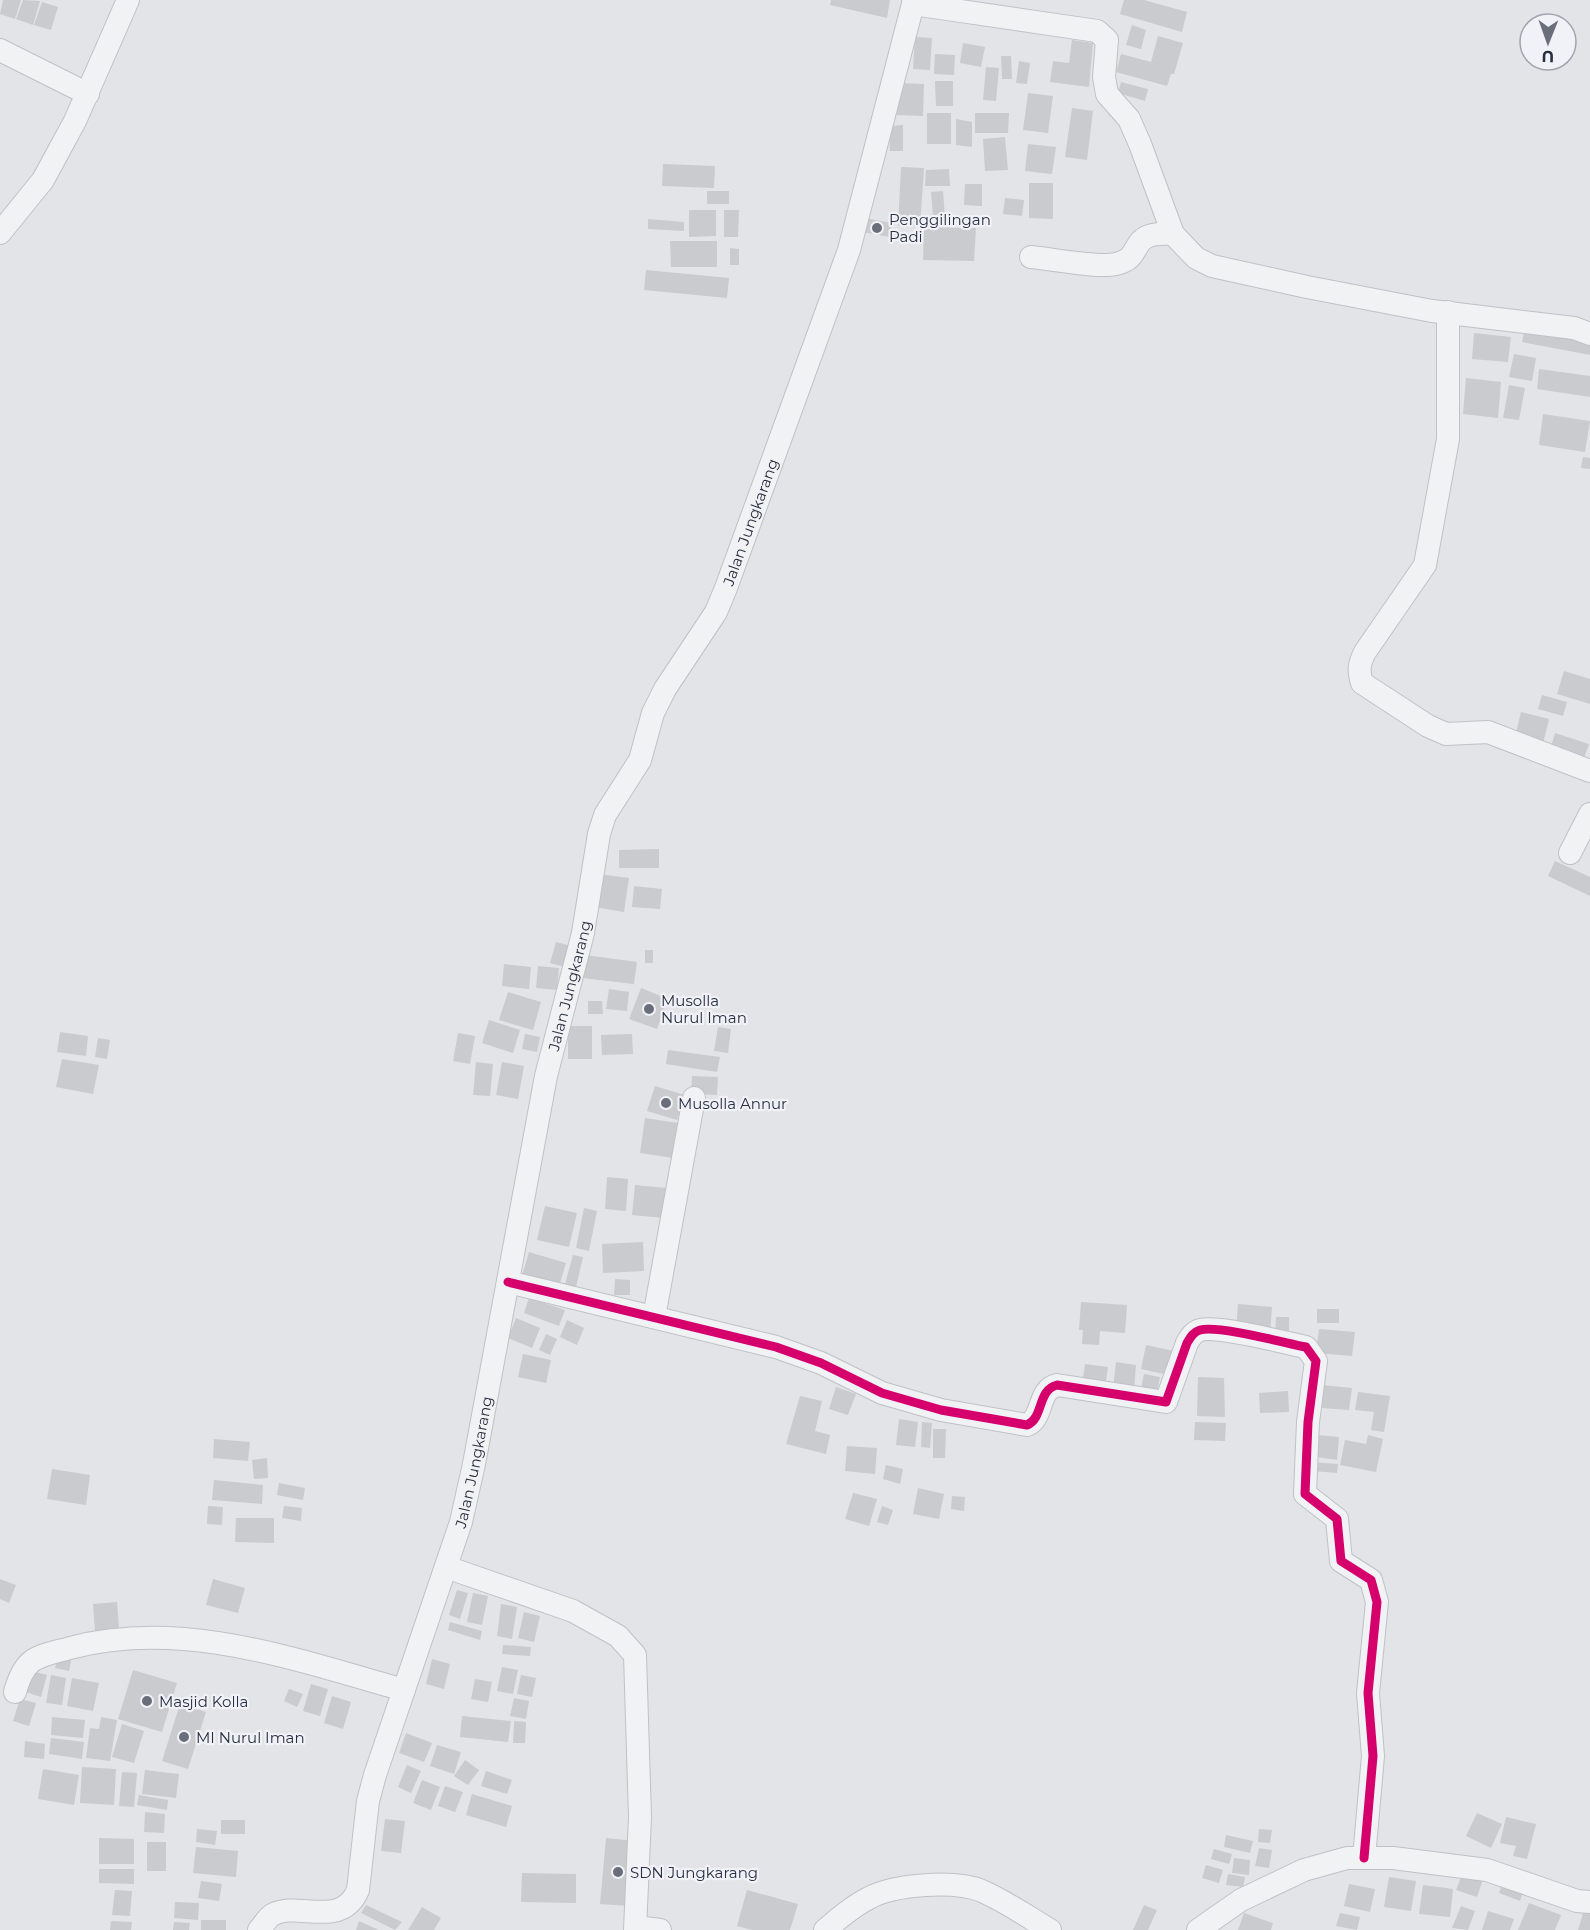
<svg xmlns="http://www.w3.org/2000/svg" width="1590" height="1930" viewBox="0 0 1590 1930" font-family="Montserrat,sans-serif">
  <rect width="100%" height="100%" fill="#e2e4e7"/>
  <path fill="#c9cbcf" d="M3,0H21L15,19L0,14Z
    M23,0L40,1L33,25L16,19Z
    M831,0H890L887,18L830,5Z
    M1124,0H1144L1187,12L1182,32L1120,14Z
    M42,2L58,7L51,30L34,25Z
    M1132,25L1146,30L1141,49L1126,45Z
    M1158,36L1183,43L1174,74H1171L1167,86L1116,72L1121,54L1151,62Z
    M915,37L932,38L930,70L913,69Z
    M1072,40L1093,43L1089,87L1050,82L1053,61L1069,63Z
    M963,43L985,47L981,67L960,63Z
    M935,54L955,55L954,75L934,74Z
    M1001,56H1011L1012,79H1002Z
    M1019,61L1030,63L1027,84L1016,83Z
    M986,67L999,68L996,101L983,100Z
    M935,81H953V106H936Z
    M1121,82L1148,89L1145,101L1118,93Z
    M899,83L924,84L923,116L897,115Z
    M1028,93L1053,96L1048,133L1023,130Z
    M1072,108L1093,111L1087,160L1065,157Z
    M927,113H951V144H927Z
    M975,113H1009L1008,133H975Z
    M956,119L972,122V147L956,145Z
    M903,125V151H890L889,126Z
    M1005,137L1008,170L985,171L983,139Z
    M1028,144L1056,147L1052,174L1025,171Z
    M663,164L715,166L714,188L662,186Z
    M901,167L924,168L920,227L898,226Z
    M949,169L950,186H925L926,170Z
    M1029,183H1053V219L1029,218Z
    M965,184H982V206L964,205Z
    M707,191H729V204H707Z
    M943,191L945,217H933L931,192Z
    M1005,198L1024,200L1022,216L1003,214Z
    M689,210H716V236L689,237Z
    M724,210H739L738,237H724Z
    M865,218L892,223L890,237L862,232Z
    M648,219L684,222V231L648,229Z
    M924,227L976,228L974,261L923,260Z
    M670,241H717V267H671Z
    M730,248L739,249V265H730Z
    M646,270L729,278L727,298L644,290Z
    M1525,328L1590,340V355L1522,342Z
    M1474,333L1511,337L1508,362L1472,359Z
    M1514,354L1536,358L1532,381L1509,377Z
    M1539,369L1590,376V397L1537,389Z
    M1466,378L1501,382L1498,418L1463,414Z
    M1509,385L1525,388L1519,420L1503,418Z
    M1543,414L1590,421L1585,452L1539,445Z
    M1583,457L1590,458V469L1581,468Z
    M1564,671L1590,679V704L1557,694Z
    M1542,695L1567,702L1563,716L1538,709Z
    M1521,712L1549,719L1543,744L1515,737Z
    M1555,733L1589,744L1584,758L1551,747Z
    M659,849V868H619V850Z
    M1555,861L1590,877V896L1548,876Z
    M598,874L629,878L624,912L594,907Z
    M634,886L662,889L660,909L632,907Z
    M556,942L575,947L569,968L550,963Z
    M645,950H653V963H645Z
    M585,955L637,962L634,984L582,978Z
    M504,964L531,967L529,989L502,986Z
    M538,966L559,968L557,990L536,988Z
    M641,988L668,999L657,1029L629,1019Z
    M609,989L629,992L627,1011L606,1009Z
    M508,992L541,1002L533,1030L499,1020Z
    M588,1001H602L603,1014H588Z
    M489,1020L520,1030L513,1053L482,1043Z
    M568,1026H592V1059H568Z
    M718,1027L731,1029L728,1053L714,1051Z
    M60,1032L88,1036L86,1056L57,1052Z
    M458,1033L475,1036L470,1064L453,1061Z
    M525,1034L540,1037L537,1052L522,1049Z
    M632,1034L633,1054L602,1055L601,1035Z
    M98,1038L110,1040L107,1059L95,1057Z
    M668,1050L720,1057L717,1072L666,1064Z
    M62,1059L99,1065L93,1094L56,1087Z
    M476,1062L493,1064L490,1096L473,1095Z
    M502,1062L524,1066L518,1099L496,1095Z
    M692,1076L718,1077L717,1095L691,1094Z
    M655,1086L685,1095L677,1120L647,1111Z
    M645,1118L678,1123L673,1158L640,1153Z
    M607,1177L628,1179L626,1211L605,1209Z
    M635,1185L666,1188L663,1218L632,1215Z
    M545,1206L577,1213L569,1247L537,1240Z
    M584,1208L597,1211L589,1251L576,1248Z
    M643,1242L644,1271L603,1273L602,1244Z
    M529,1252L566,1263L558,1290L521,1279Z
    M573,1255L583,1257L576,1287L565,1284Z
    M615,1279L630,1280V1295H614Z
    M529,1298L565,1310L559,1326L524,1313Z
    M1081,1302L1127,1305L1125,1333L1100,1331L1099,1345L1082,1344L1083,1330H1079Z
    M1238,1304L1272,1307L1270,1334L1236,1332Z
    M1317,1309H1339V1323H1317Z
    M1276,1317H1289V1335L1275,1334Z
    M516,1318L540,1328L532,1348L508,1338Z
    M567,1320L584,1328L577,1345L560,1337Z
    M1319,1329L1355,1332L1352,1356L1316,1353Z
    M546,1334L557,1339L550,1355L539,1350Z
    M1146,1345L1174,1351L1168,1375L1141,1369Z
    M523,1354L551,1360L546,1383L518,1377Z
    M1116,1362L1136,1365L1134,1391L1113,1389Z
    M1085,1364L1108,1367L1105,1388L1082,1385Z
    M1144,1374L1160,1377L1156,1397L1140,1393Z
    M1198,1377L1224,1378L1225,1417L1197,1416Z
    M1323,1385L1352,1388L1349,1410L1322,1408Z
    M836,1387L856,1394L848,1415L829,1409Z
    M1288,1391L1289,1412L1260,1413L1259,1393Z
    M1358,1392L1390,1396L1384,1432L1371,1430L1374,1412L1355,1410Z
    M800,1396L822,1401L815,1431L830,1435L826,1454L786,1444Z
    M899,1419L918,1422L915,1447L896,1445Z
    M922,1422L932,1423L930,1448L921,1447Z
    M1195,1422L1226,1423L1225,1441L1194,1440Z
    M933,1429H946L945,1458H933Z
    M1318,1435L1339,1437L1337,1460L1316,1457Z
    M1368,1435L1383,1439L1376,1472L1340,1465L1345,1440L1366,1444Z
    M214,1439L250,1442L248,1461L213,1458Z
    M847,1446L877,1448L875,1474L845,1471Z
    M267,1458L268,1478L254,1479L252,1460Z
    M1313,1462L1338,1464L1337,1473L1312,1471Z
    M886,1465L903,1469L900,1484L883,1479Z
    M52,1469L90,1475L86,1505L47,1499Z
    M214,1480L263,1485L262,1504L212,1500Z
    M279,1483L305,1488L303,1500L277,1495Z
    M918,1488L944,1494L939,1519L913,1514Z
    M853,1493L877,1499L869,1526L845,1519Z
    M952,1496L965,1497L964,1511L951,1509Z
    M208,1506L223,1507L222,1525L207,1524Z
    M284,1506L302,1508L301,1521L282,1518Z
    M882,1506L893,1510L888,1525L877,1522Z
    M236,1518H274V1543L235,1542Z
    M0,1579L16,1585L9,1603L0,1599Z
    M213,1579L245,1588L238,1613L206,1605Z
    M457,1590L468,1593L460,1619L449,1615Z
    M473,1593L488,1596L482,1625L467,1622Z
    M117,1602L119,1628L95,1631L93,1604Z
    M501,1604L517,1607L512,1639L497,1636Z
    M524,1612L540,1616L534,1642L518,1638Z
    M450,1622L482,1631L480,1640L448,1630Z
    M503,1645L531,1647L530,1656L502,1654Z
    M59,1653L72,1656L69,1671L55,1668Z
    M432,1659L450,1664L444,1689L426,1684Z
    M502,1667L518,1670L513,1694L497,1691Z
    M133,1670L177,1683L162,1732L118,1719Z
    M32,1671L47,1675L41,1697L26,1692Z
    M51,1675L66,1678L62,1705L46,1703Z
    M521,1675L536,1678L532,1697L517,1694Z
    M72,1678L99,1683L93,1711L67,1706Z
    M475,1679L492,1682L488,1702L471,1699Z
    M311,1684L328,1689L320,1716L303,1711Z
    M289,1689L303,1694L297,1707L284,1701Z
    M332,1696L351,1702L343,1729L324,1723Z
    M514,1698L529,1701L526,1719L510,1716Z
    M20,1699L36,1703L29,1726L13,1721Z
    M180,1704L206,1712L188,1769L162,1761Z
    M462,1716L511,1721L508,1742L460,1737Z
    M52,1717L85,1720L83,1738L51,1735Z
    M101,1717L117,1720L110,1761L86,1758L90,1728L99,1729Z
    M514,1721L526,1722L525,1743H513Z
    M122,1724L144,1731L134,1763L112,1757Z
    M406,1733L432,1743L424,1762L399,1753Z
    M51,1738L84,1742L82,1759L49,1754Z
    M25,1741L45,1744L44,1759L24,1757Z
    M437,1745L461,1752L454,1774L430,1766Z
    M465,1760L479,1770L468,1785L454,1776Z
    M407,1765L421,1771L411,1793L398,1787Z
    M82,1767L116,1769L114,1805L80,1803Z
    M43,1769L79,1775L74,1805L38,1799Z
    M145,1770L179,1774L176,1798L142,1794Z
    M486,1771L512,1780L507,1794L481,1786Z
    M122,1772L137,1773L134,1807L119,1806Z
    M422,1780L440,1787L431,1810L413,1803Z
    M445,1786L463,1792L455,1812L438,1806Z
    M472,1794L512,1806L506,1827L466,1815Z
    M139,1795L168,1800L167,1810L137,1805Z
    M145,1812L165,1814L164,1833L144,1832Z
    M1477,1813L1502,1824L1491,1848L1466,1836Z
    M1506,1817L1536,1824L1527,1859L1513,1856L1516,1846L1500,1843Z
    M385,1819L405,1821L401,1853L381,1851Z
    M221,1820H245V1834H221Z
    M197,1829L217,1831L215,1845L196,1842Z
    M1259,1829L1272,1830L1270,1843L1258,1842Z
    M1226,1835L1253,1841L1250,1853L1224,1847Z
    M99,1838L134,1839V1864H99Z
    M606,1838L636,1841L630,1906L600,1904Z
    M147,1842H166V1871H147Z
    M196,1847L238,1851L236,1877L193,1873Z
    M1259,1848L1272,1850L1269,1868L1255,1866Z
    M1214,1849L1232,1854L1229,1864L1211,1859Z
    M1234,1858L1250,1860L1249,1875L1232,1873Z
    M1206,1865L1223,1870L1219,1883L1202,1878Z
    M99,1869H134V1884L99,1883Z
    M1463,1872L1483,1879L1477,1897L1456,1890Z
    M522,1873L576,1874V1903L521,1902Z
    M1228,1874L1245,1877L1243,1887L1226,1885Z
    M1505,1876L1526,1884L1520,1901L1499,1893Z
    M1389,1877L1416,1881L1411,1911L1384,1907Z
    M201,1881L222,1884L219,1901L198,1898Z
    M1349,1884L1375,1889L1370,1912L1344,1906Z
    M1423,1885L1453,1889L1450,1917L1419,1914Z
    M115,1890L132,1891L130,1916L112,1915Z
    M747,1890L798,1904L790,1930H752L737,1926Z
    M175,1902L199,1903L198,1920L174,1918Z
    M1529,1903L1561,1915L1555,1930H1518Z
    M366,1905L402,1922L395,1930L361,1913Z
    M1144,1905L1157,1910L1148,1930H1133Z
    M1461,1906L1475,1911L1468,1930L1452,1928Z
    M422,1907L441,1918L434,1930H408Z
    M1585,1907L1590,1909V1930H1578Z
    M1488,1911L1514,1919L1510,1930H1482Z
    M1244,1913L1273,1923L1271,1930H1238Z
    M1340,1913L1360,1917L1357,1930L1336,1926Z
    M201,1920H226V1930H201Z
    M111,1921L132,1922L131,1930H110Z
    M359,1921L379,1930H356Z
    M174,1922L190,1923L189,1930H173Z"/>
  <g fill="none" stroke-linecap="round" stroke-linejoin="round">
    <defs>
      <g id="minor">
        <path d="M913,4L1097,31L1107,40L1104,77L1107,94L1129,119L1140,144L1173,234L1196,258L1212,266L1307,287L1432,311L1574,328L1590,334"/>
        <path d="M0,50L88,94"/>
        <path d="M0,233L43,180L75,121L128,0"/>
        <path d="M1031,257C1052,259 1098,268 1116,264C1147,257 1124,231 1173,234"/>
        <path d="M1448,312V439L1425,565L1365,652C1359,664 1358,670 1362,683L1428,726L1446,734L1488,732L1590,771"/>
        <path d="M1570,853L1590,814"/>
        <path d="M508,1282L776,1347L821,1363L882,1393L941,1410L1027,1425C1044,1418 1037,1390 1057,1385L1166,1402L1187,1343C1190,1338 1193,1332 1200,1330C1218,1325 1285,1343 1306,1347L1316,1361L1308,1422L1305,1494L1337,1519L1341,1561L1371,1580L1377,1602L1368,1693L1373,1756L1364,1858"/>
        <path d="M654,1317L694,1098"/>
        <path d="M446,1567L573,1611L618,1636L635,1655L640,1817L635,1930"/>
        <path d="M15,1692C25,1656 37,1657 70,1648C182,1618 296,1660 404,1690"/>
        <path d="M636,1927L660,1930"/>
        <path id="s1" d="M259,1930C263,1926 267,1918 272,1915C297,1900 341,1930 358,1890L368,1801L375,1775L461,1522L474,1464L546,1076L583,933L599,834L605,815L640,760L653,713L665,689L716,612L726,588L849,250L914,0"/>
        <path d="M825,1930C839,1918 853,1906 869,1898C895,1884 955,1880 982,1891C1005,1901 1028,1917 1050,1930"/>
        <path d="M1198,1930L1241,1900L1304,1870L1347,1858H1393L1487,1870L1577,1901L1590,1902"/>
      </g>
    </defs>
    <use href="#minor" stroke="#bfc1c5" stroke-width="24"/>
    <use href="#minor" stroke="#f1f2f4" stroke-width="22"/>
    <defs>
      <path id="cycleway" d="M508,1282L776,1347L821,1363L882,1393L941,1410L1027,1425C1044,1418 1037,1390 1057,1385L1166,1402L1187,1343C1190,1338 1193,1332 1200,1330C1218,1325 1285,1343 1306,1347L1316,1361L1308,1422L1305,1494L1337,1519L1341,1561L1371,1580L1377,1602L1368,1693L1373,1756L1364,1858"/>
    </defs>
    <use href="#cycleway" stroke="#f0f2f7" stroke-width="13"/>
    <use href="#cycleway" stroke="#d6006c" stroke-width="9"/>
  </g>
  <g fill="#6a6e7b" stroke="#f0f2f7" stroke-width="2">
    <circle cx="877" cy="228" r="6"/>
    <circle cx="649" cy="1009" r="6"/>
    <circle cx="666" cy="1103" r="6"/>
    <circle cx="147" cy="1701" r="6"/>
    <circle cx="184" cy="1737" r="6"/>
    <circle cx="618" cy="1872" r="6"/>
  </g>
  <g text-anchor="middle" dominant-baseline="central" stroke-width="4.5" stroke-linejoin="round" paint-order="stroke">
    <g font-size="15" fill="#292f41" stroke="#f0f2f7" text-anchor="start">
      <text x="889" y="219">Penggilingan<tspan x="889" dy="17">Padi</tspan></text>
      <text x="661" y="1000">Musolla<tspan x="661" dy="17">Nurul Iman</tspan></text>
      <text x="678" y="1103">Musolla Annur</text>
      <text x="159" y="1701">Masjid Kolla</text>
      <text x="196" y="1737">MI Nurul Iman</text>
      <text x="630" y="1872">SDN Jungkarang</text>
    </g>
    <g font-size="15" fill="#292f41" stroke="#f0f2f7">
      <text stroke="none"><textPath href="#s1" startOffset="1551">Jalan Jungkarang</textPath></text>
      <text stroke="none"><textPath href="#s1" startOffset="1047">Jalan Jungkarang</textPath></text>
      <text stroke="none"><textPath href="#s1" startOffset="561">Jalan Jungkarang</textPath></text>
    </g>
  </g>
  <g transform="translate(1548 42) rotate(181)"><circle r="28" fill="#f0f2f7" stroke="#a0a4ae" stroke-width="1.5"/>
  <path d="M0-4.5L10 22L0 15L-10 22Z" fill="#6a6e7b"/>
  <text y="-9" font-size="16" font-weight="bold" text-anchor="middle" fill="#292f41">U</text>
  </g>
</svg>
